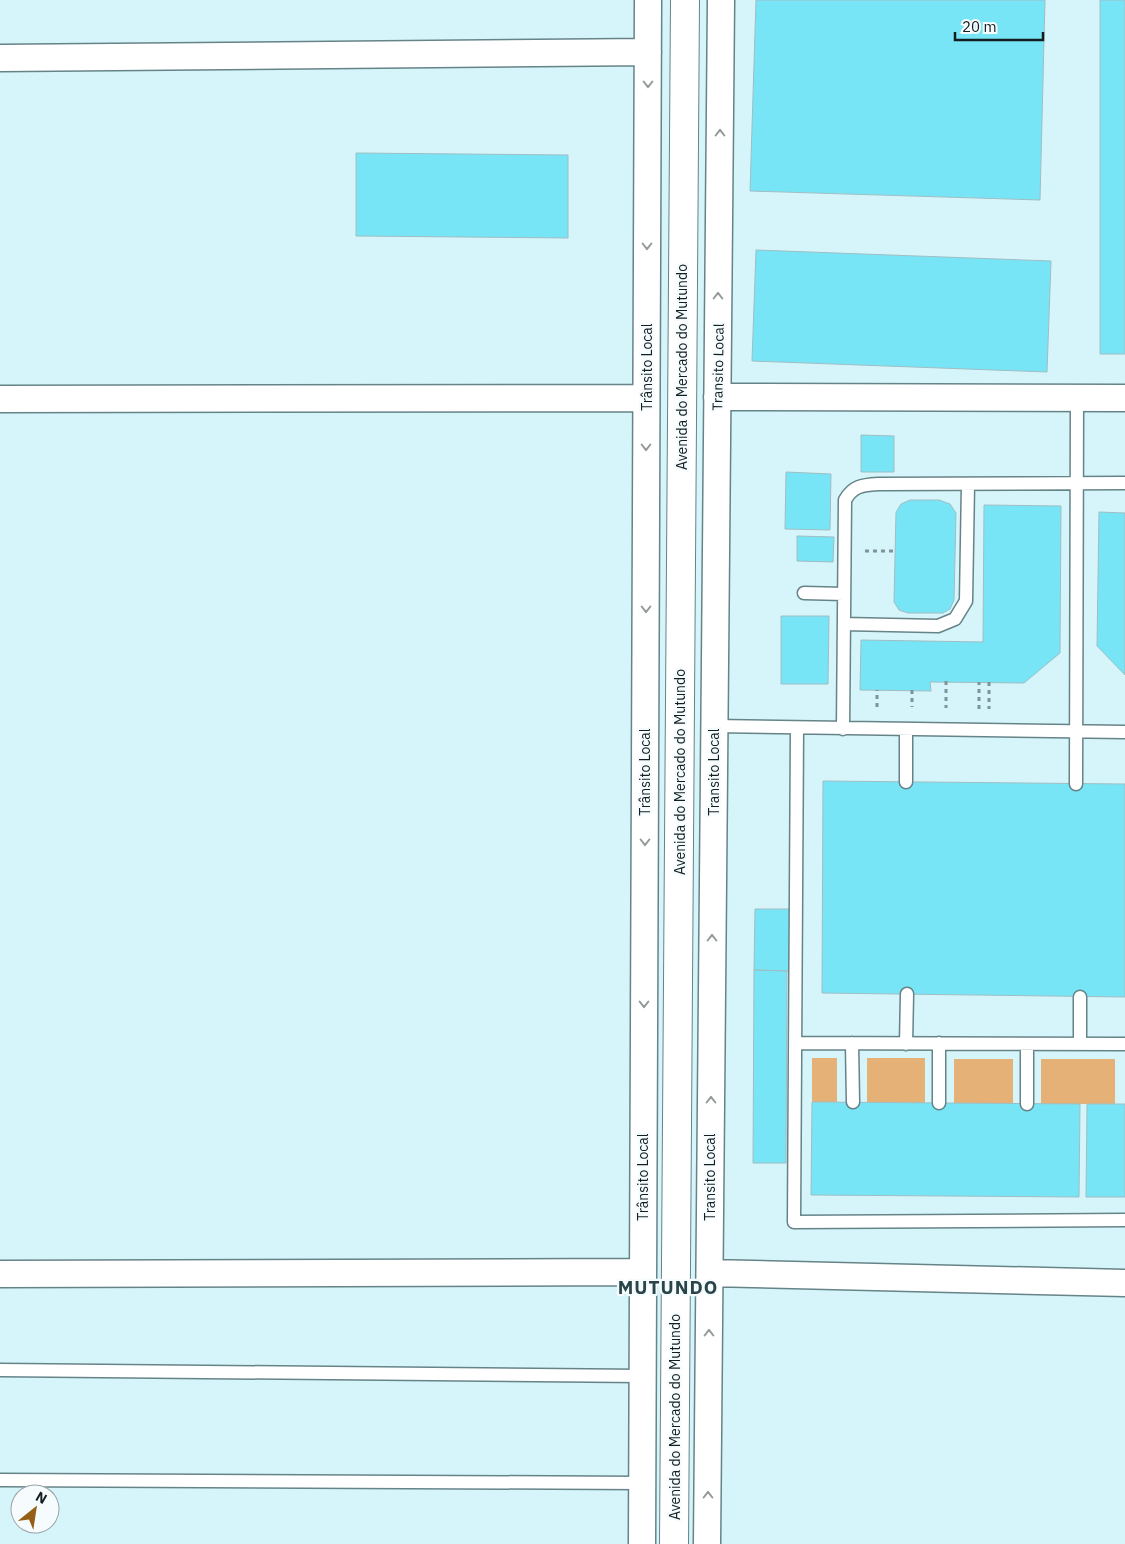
<svg xmlns="http://www.w3.org/2000/svg" width="1125" height="1544" viewBox="0 0 1125 1544" font-family="'IBM Plex Sans',sans-serif">
  <rect width="100%" height="100%" fill="#d5f5fa"/>
  <path fill="#e5b176" d="M812,1058H837V1102H812Z
    M867,1058H925V1103H867Z
    M954,1059H1013V1104H954Z
    M1041,1059H1115V1104H1041Z"/>
  <path fill="#78e5f7" stroke="#9fbec3" d="M756,0H1045L1040,200L750,191Z
    M1100,0H1125V354H1100Z
    M356,153L568,155V238L356,236Z
    M756,250L1051,261L1047,372L752,361Z
    M861,435L894,436V472H861Z
    M786,472L831,474L830,530L785,529Z
    M910,500H939L950,504L956,513L954,600L950,609L943,613H908L899,610L894,602L896,512L901,504Z
    M984,505L1061,506L1060,653L1024,683L930,682L931,691L860,690L861,640L983,642Z
    M1099,512L1125,513V675L1097,646Z
    M797,536L834,537L833,562L797,561Z
    M781,616H829L828,684H781Z
    M823,781L1125,784V997L822,993Z
    M755,909H791V971L754,970Z
    M754,970L787,971L786,1163H753Z
    M812,1102L1080,1104L1079,1197L811,1195Z
    M1087,1104H1125V1197H1086Z"/>
  <g fill="none" stroke-linecap="round" stroke-linejoin="round">
    <defs>
      <path id="lane" d="M804,593L844,594
        M844,624L938,626L955,619L966,601L968,484
        M714,726L1125,732
        M797,729L794,1222L1125,1220
        M843,729L845,500C853,486 862,485 878,484L1125,483
        M906,782V730
        M1076,784L1077,398
        M1080,997V1044
        M795,1043L1125,1044
        M852,1043L853,1102
        M939,1043V1103
        M906,1044L907,994
        M1027,1044V1104
        M0,1370L642,1376
        M0,1480L642,1483"/>
      <path id="street" d="M0,58L648,52
        M717,397L1125,398
        M0,399L646,398
        M710,1273L1125,1283
        M0,1274L643,1272
        M642,1544L648,0
        M707,1544L721,0"/>
      <path id="secondary" d="M674,1544L685,0"/>
    </defs>
    <use href="#lane" stroke="#668388" stroke-width="15"/>
    <use href="#street" stroke="#668388" stroke-width="29"/>
    <use href="#secondary" stroke="#668388" stroke-width="30"/>
    <path stroke="#7d9498" stroke-width="3" stroke-dasharray="4 4" stroke-linecap="butt" d="M865,551H895
      M946,681V708
      M989,682V709
      M912,690V707
      M877,707V690
      M979,709V682"/>
    <use href="#lane" stroke="#fff" stroke-width="12"/>
    <use href="#street" stroke="#fff" stroke-width="26"/>
    <use href="#secondary" stroke="#fff" stroke-width="28"/>
  </g>
  <defs><path id="oneway-chevron" d="M-2-3.5L2.5 0L-2 3.5" fill="none" stroke-width="1.6" stroke-linecap="round" stroke-linejoin="round" transform="scale(1.25)"/></defs>
  <g stroke="#949a9b">
    <use href="#oneway-chevron" transform="translate(648 84) rotate(90)"/>
    <use href="#oneway-chevron" transform="translate(720 133) rotate(-90)"/>
    <use href="#oneway-chevron" transform="translate(647 246) rotate(90)"/>
    <use href="#oneway-chevron" transform="translate(718 296) rotate(-90)"/>
    <use href="#oneway-chevron" transform="translate(646 447) rotate(90)"/>
    <use href="#oneway-chevron" transform="translate(646 609) rotate(90)"/>
    <use href="#oneway-chevron" transform="translate(645 842) rotate(90)"/>
    <use href="#oneway-chevron" transform="translate(712 938) rotate(-90)"/>
    <use href="#oneway-chevron" transform="translate(644 1004) rotate(90)"/>
    <use href="#oneway-chevron" transform="translate(711 1100) rotate(-90)"/>
    <use href="#oneway-chevron" transform="translate(709 1333) rotate(-90)"/>
    <use href="#oneway-chevron" transform="translate(708 1495) rotate(-90)"/>
  </g>
  <g text-anchor="middle" dominant-baseline="central" stroke-width="4.5" stroke-linejoin="round" paint-order="stroke">
    <g font-size="14" fill="#121e20" stroke="#f6fcfd">
      <text transform="translate(647 367) rotate(-90)">Trânsito Local</text>
      <text transform="translate(682 367) rotate(-90)">Avenida do Mercado do Mutundo</text>
      <text transform="translate(718 367) rotate(-89)">Transito Local</text>
      <text transform="translate(645 772) rotate(-90)">Trânsito Local</text>
      <text transform="translate(680 772) rotate(-90)">Avenida do Mercado do Mutundo</text>
      <text transform="translate(714 772) rotate(-90)">Transito Local</text>
      <text transform="translate(643 1177) rotate(-90)">Trânsito Local</text>
      <text transform="translate(710 1177) rotate(-90)">Transito Local</text>
      <text transform="translate(675 1417) rotate(-90)">Avenida do Mercado do Mutundo</text>
    </g>
    <g font-size="19" font-weight="bold" letter-spacing="1" fill="#2a454a" stroke="#f6fcfd">
      <text x="668" y="1287">MUTUNDO</text>
    </g>
  </g>
  <g transform="translate(35 1509) rotate(30)"><circle r="24" fill="#f6fcfd" stroke="#9ba3a5"/>
  <path d="M0-4L9 19L0 12L-9 19Z" fill="#956016"/>
  <text y="-8" font-size="14" font-weight="bold" text-anchor="middle" fill="#121e20">N</text>
  </g>
  <path d="M955 32v8h88v-8" fill="none" stroke="#121e20" stroke-width="2.5"/>
  <text x="962" y="32" font-size="15" fill="#121e20" stroke="#f6fcfd" stroke-width="4" paint-order="stroke">20 m</text>
</svg>
